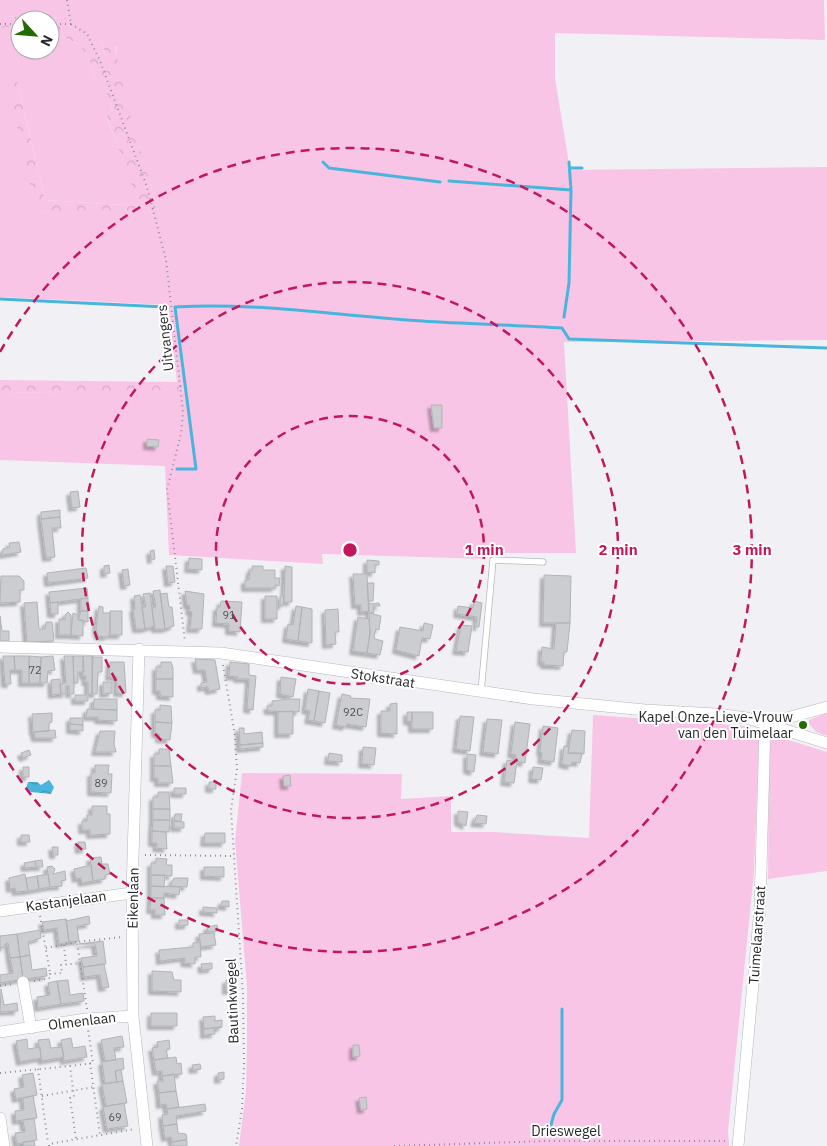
<svg xmlns="http://www.w3.org/2000/svg" width="827" height="1146" viewBox="0 0 827 1146" font-family="'IBM Plex Sans',sans-serif">
  <defs>
    <pattern id="forest-crowns" width="20" height="18" patternUnits="userSpaceOnUse" patternTransform="scale(1.25)"><rect width="20" height="18" fill="#f9c5e6"/><path d="M2 6a3 3 0 1 1 6 0M12 15a3 3 0 1 1 6 0" fill="none" stroke="#d5a9c5"/></pattern>
    <pattern id="water-waves" width="16" height="10" patternUnits="userSpaceOnUse" patternTransform="scale(1.25)"><rect width="16" height="10" fill="#4ab5dc"/><path d="M0 5q4-4 8 0t8 0" fill="none" stroke="#3e93b3"/></pattern>
    <filter id="shadow"><feDropShadow dx="-3.5" dy="3.5" stdDeviation="1" flood-color="#0004"/></filter>
  </defs>
  <rect width="100%" height="100%" fill="#f1f1f5"/>
  <path fill="#f9c5e6" d="M0,0H824L825,40L555,33V78L570,170L827,167V340L564,342L576,553H488L486,559L322,554L323,564L169,555L165,466L0,460V392L183,394L182,382H177L168,305L0,297V28L20,27V50H50V35C81,39 87,50 95,78L100,75L113,110L106,115L140,206L45,200L17,80L36,211L159,214C144,160 120,103 116,47L100,39L105,52L95,55L85,35L70,27L68,18L0,16Z
    M827,713V736L816,732L809,724V720Z
    M593,715L746,726L756,730L759,736L754,872L728,1131L729,1146H239L246,1091L247,1039V987L235,841L242,773L402,774L401,799L451,796V832H493L589,838Z
    M779,737L827,752V871L768,879L769,753L771,740Z"/>
  <path fill="url(#forest-crowns)" d="M0,16L68,18L70,27L86,35L95,54L105,52L100,39L102,36L113,37L126,100L159,215L151,217L36,211L7,82L17,80L45,200L139,206L106,114L113,110L100,76L95,78C87,50 81,39 50,35V20H20V27L0,28Z
    M0,380L182,382L183,395L0,392Z"/>
  <path fill="url(#water-waves)" d="M49,780L54,787L51,794L31,792L26,789L28,782H37L41,785Z"/>
  <g fill="none" stroke-linecap="round" stroke-linejoin="round">
    <path stroke="#4ab5dc" stroke-width="3" d="M323,162L329,168L440,182
      M569,162L571,190
      M570,168H582
      M449,181L571,190L569,283L564,317
      M0,299L165,307
      M177,469H196L175,307C258,302 339,316 422,321C468,324 515,325 562,328L569,339L827,348
      M549,1132L554,1114L562,1100V1009"/>
  </g>
  <path fill="#cbcdd1" stroke="#b1b4b7" filter="url(#shadow)" d="M33,50H42V54H33Z
    M431,405H442V428H434Z
    M147,439L159,440L158,447L147,446Z
    M78,491L80,507L72,508L70,492Z
    M60,510V517L41,519V512Z
    M60,517L61,528H52L55,557L46,558L41,519Z
    M19,542L21,552L2,555L3,549L10,547L9,543Z
    M154,550L155,559L151,560L150,551Z
    M189,558L202,559V570L188,569Z
    M367,560L379,561V565H375V573L367,572Z
    M109,565L110,573L104,574V566Z
    M166,566H173L175,582L168,583Z
    M252,566H263V570H275V578H280L279,586L275,585V588H245V580H249L250,570H252Z
    M285,566L292,567V602H284Z
    M86,568L88,578L48,583L47,573Z
    M128,569L130,585L124,586L122,570Z
    M353,574H367L369,611L361,612V605H355Z
    M544,575L571,576L570,623H543Z
    M1,576H19L24,581V590H20V602L0,603Z
    M367,583H374L373,601H368Z
    M87,588L88,598L50,603L49,592Z
    M160,590L165,629H155L152,608L156,607L153,591Z
    M185,591L204,594L202,629H190L192,612L189,611L190,606L187,605Z
    M150,593L154,626L145,629L142,607H146L143,594Z
    M167,593L169,607H172L174,626L165,629L160,594Z
    M140,595L142,607L145,629H136L133,609H135L134,596Z
    M265,596H277V619H265Z
    M280,596H284L283,606H280Z
    M88,598V611H81V599Z
    M221,601L242,602L240,632L229,631V624L216,623L217,607H220Z
    M474,601L482,603L479,627H476L477,617L457,614L458,606L473,608Z
    M37,602L39,629H45L46,622H52L54,641L27,642L24,603Z
    M58,602V614H51L50,603Z
    M379,603L380,606H373L374,613H369L368,604Z
    M99,606L103,607V613H110V635L106,637L98,636L96,628Z
    M296,606L302,607L298,641L286,639L288,624L293,625Z
    M302,607L312,609V643L298,641Z
    M338,609L339,632H335L336,644L326,645L325,610Z
    M81,611H88V622L78,620Z
    M110,611H122V635H110Z
    M68,612L71,615V635H59V619L65,620V615Z
    M73,613L78,615V620H83V636L71,635Z
    M369,613L381,616L379,630L376,629L374,636L375,639L383,641L380,655L367,653L370,633Z
    M0,616L2,631H9V641H0Z
    M358,617L369,619L370,633L367,653L353,651Z
    M424,623L433,625L430,639L422,638L419,656L396,650L400,627L423,631Z
    M556,623H570L567,652H564L563,666L544,665V662H541L542,647L554,649Z
    M461,625L472,626L468,652L456,651Z
    M3,656H14L15,670H10L11,684H5Z
    M14,656H29V683H22V670H15Z
    M29,656L41,657L40,683H29Z
    M53,656L55,670L48,671L47,683H40L41,657Z
    M64,656H73L74,694H69V686H66V694H61L60,684L66,683Z
    M73,656H83L84,672H78V683H74Z
    M83,656H93L92,694H88V682H85L86,676H83Z
    M92,657H102V672H98L97,694H92Z
    M195,659L215,660L220,689L209,691L208,687L201,688V683L207,682L205,670H197Z
    M110,662H124L126,693H117V677H109Z
    M161,662H171L173,668V679H156V667H161Z
    M230,662L249,664V675L256,676L253,710L247,709L249,679H237L238,677L229,676Z
    M281,677L296,679L293,697L280,694Z
    M60,679L61,694L52,695L51,680Z
    M156,679H173V697L160,696V691H156Z
    M103,682H112V693L103,694Z
    M308,689L319,691L314,721L308,720L310,711L305,710Z
    M319,691L330,693L325,723L314,721Z
    M342,694L351,696L350,698L370,699L366,727L347,724L346,727L336,725Z
    M75,695H88V701H75Z
    M94,699H117V710L93,709Z
    M289,699H300L299,712L268,711L267,706H272V701Z
    M397,703V734L381,733V711H390V704Z
    M160,705L171,706L172,723L155,722V710H160Z
    M87,709L117,710V721L98,720V717H86Z
    M293,711V734H278V712Z
    M407,712H412V722L407,721Z
    M412,712H433V729H412Z
    M52,713V722L49,723V731L33,732L32,714Z
    M460,716L474,717L470,751L456,749Z
    M70,718H83V725L70,724Z
    M487,719L502,720L498,754L483,752Z
    M155,722L172,723L170,740L159,739V734H155Z
    M515,722L530,724L525,763L515,761L516,755L511,754Z
    M70,724L83,725V731L70,730Z
    M543,726L558,728L554,762L541,760L542,753L540,752Z
    M239,728H244V734L262,732L263,743L240,745Z
    M55,730L56,738H35L34,732Z
    M572,730L585,731L584,754L568,753Z
    M100,731H115L114,744L116,752H95Z
    M263,743V747L240,749V745Z
    M564,746L569,747L568,753H582L580,763L572,762L571,766L562,764Z
    M363,747L376,748L374,765L362,764Z
    M159,749H169L171,766H154V754H159Z
    M29,750L31,755L23,758L21,753Z
    M329,753L342,755V762L328,761Z
    M467,754L476,755L474,772L467,770Z
    M507,760L517,762L514,783L504,782Z
    M95,765H109L108,774H112L111,793L91,792V773H95Z
    M154,766H171L173,783H158V778H154Z
    M23,767H29V777H23Z
    M533,767L543,768L541,780L532,779Z
    M290,775L291,786H284L283,776Z
    M209,782H216V789H209Z
    M174,788H186V794H174Z
    M158,792H169L170,809H153V797H158Z
    M92,806H107V814H110V834L90,835V830H82V821H87V815H92Z
    M153,809H170V820H153Z
    M458,811L468,812L466,826L458,822Z
    M175,814H182L181,821H174Z
    M477,815L487,816L486,824L474,823Z
    M153,820H170L169,832L152,831Z
    M174,821L184,822V828H174Z
    M152,831L166,832L167,849L156,848L157,843H152Z
    M205,833H225V843H204Z
    M21,835H29L30,842H21Z
    M78,842H85L86,849L79,850Z
    M52,847H58V855H53Z
    M101,857L102,864H108L110,874L105,875V879L93,881L90,858Z
    M156,858L167,859L166,865H172V876L151,875V863H156Z
    M42,860L43,867H36L35,861Z
    M35,861L36,867L25,868L24,863Z
    M91,865L93,881L82,883L81,878L76,879L74,869Z
    M52,866L55,869L53,874L65,871L66,880L61,881L62,886L50,887L47,867Z
    M204,867H224V877L204,876Z
    M25,874L28,891L16,892L15,888L10,889L9,878Z
    M48,874L50,887L39,889L37,876Z
    M151,875H165L164,887L151,886Z
    M37,876L39,889L28,891L26,878Z
    M174,878H188L187,887L170,886Z
    M151,886L180,887L179,895L164,893V898H151Z
    M151,898H164L165,915H155V910H150Z
    M222,901H229V907L221,906Z
    M203,907L217,908V913L203,912Z
    M89,916L90,924L77,926L79,941L69,942L66,919V921Z
    M66,919L69,942L59,944L57,928L44,930L42,922Z
    M179,920H188V925L179,926Z
    M217,925L218,931L208,932L207,927Z
    M40,930L41,938L28,942L30,955L20,957L17,934Z
    M214,933L216,945L201,947L199,934Z
    M17,934L20,957L10,958L8,943L5,944V947L0,948V936Z
    M103,941L106,964L83,967L81,958L97,956L95,944H79Z
    M200,942L201,957H195V964L184,963L185,958L160,961L159,950L193,947V943Z
    M30,955L32,970L46,968L47,976L23,979L20,957Z
    M20,957L23,979L0,983V975L13,973L10,958Z
    M212,963V969L202,970L201,964Z
    M104,964L109,987L102,988L100,975L84,977L83,967Z
    M152,971L172,972L174,980H181V992L152,991Z
    M68,980L70,995L83,993L84,1001L61,1004L57,981Z
    M226,980H234V990L226,991Z
    M57,981L61,1004L38,1008L37,997L50,995L48,983Z
    M1,989L4,1005L17,1003L18,1011L0,1012Z
    M151,1013H177V1026H151Z
    M215,1016V1021L222,1020V1027L204,1029L203,1017Z
    M222,1027L214,1030L215,1034L204,1035V1029Z
    M122,1036L124,1047L114,1048L116,1060L105,1061L101,1040Z
    M71,1038L73,1048L85,1046L87,1057L64,1061L61,1040Z
    M27,1039L28,1049L40,1047L41,1058L20,1062L16,1041Z
    M49,1039L51,1048L62,1047L64,1057L42,1061L38,1040Z
    M169,1040L170,1049L166,1050L168,1058L154,1060L152,1048L158,1047L157,1042Z
    M353,1045H359L360,1056L353,1057Z
    M176,1057L177,1064L181,1063L182,1074L162,1076V1071L156,1072L154,1060Z
    M123,1058L124,1069L115,1071L117,1082L105,1084L102,1062Z
    M200,1064L201,1069L193,1070L192,1065Z
    M121,1070L123,1081L117,1082L115,1071Z
    M224,1072V1079L218,1080V1073Z
    M33,1073L37,1095L16,1099L14,1089L24,1087L22,1075Z
    M174,1074L176,1091L159,1093L157,1081H163L162,1076Z
    M123,1081L127,1103L106,1106L102,1084Z
    M176,1091L179,1107L167,1109L166,1104L160,1105L159,1093Z
    M33,1096L37,1118L16,1121L15,1111L24,1110L23,1098Z
    M366,1097L367,1109L361,1110L359,1098Z
    M124,1103L128,1126L107,1129L103,1107Z
    M205,1104L206,1111L176,1116L177,1124L163,1126L162,1115L168,1114L167,1109Z
    M34,1118L37,1140L17,1144L15,1133L25,1132L23,1120Z
    M177,1124L178,1133L186,1134L187,1139L172,1142L171,1137L165,1138L163,1126Z
    M187,1140V1146H172V1142Z
    M34,1141L35,1146H24L23,1142Z"/>
  <g fill="none" stroke-linecap="round" stroke-linejoin="round">
    <defs>
      <path id="lane" d="M481,692L493,560L543,562"/>
      <path id="street" d="M0,647L221,653L533,699L645,710L716,714L747,718L827,743
        M139,649L132,893L133,1016L147,1146
        M765,724L827,707
        M0,911L132,893
        M23,982L31,1028
        M0,1032L86,1019L133,1016
        M0,1118L4,1146
        M738,1146L760,908L765,724"/>
    </defs>
    <use href="#lane" stroke="#b7b7bb" stroke-width="7"/>
    <use href="#street" stroke="#b7b7bb" stroke-width="12"/>
    <path stroke="#909094" stroke-width="2" stroke-dasharray="1 4" stroke-linecap="butt" d="M67,0L71,24
      M0,24H20
      M50,24H71
      M71,24L87,34L100,61L147,187L166,260L183,412L181,434L167,489L185,642
      M223,665L235,736L237,769L231,810L243,995L244,1064L242,1109L236,1146
      M145,855L233,856
      M40,916L50,973
      M64,945L66,965
      M46,948L77,942
      M34,981L50,978V974L62,973L61,965L81,963
      M0,986L13,984
      M87,1009L77,942L122,937
      M90,1063L100,1135
      M70,1066L93,1063L88,1029
      M38,1069L48,1143
      M0,1073L70,1066L74,1097L70,1098L76,1139
      M42,1096L94,1087
      M49,1146V1144L135,1129
      M394,1146L547,1141H729"/>
    <use href="#lane" stroke="#fff" stroke-width="5.5"/>
    <use href="#street" stroke="#fff" stroke-width="11"/>
  </g>
  <g fill="none" stroke="#c2185b" stroke-width="2.5" stroke-dasharray="9 6">
    <circle cx="350" cy="550" r="134"/>
    <circle cx="350" cy="550" r="268"/>
    <path d="M0 352A402 402 0 1 1 0 748"/>
  </g>
  <circle fill="#236a05" stroke="#fff" stroke-width="2" cx="803" cy="725" r="5"/>
  <g text-anchor="middle" dominant-baseline="central" stroke-width="4" stroke-linejoin="round" paint-order="stroke">
    <g font-size="11" fill="#515154">
      <text x="229" y="615">91</text>
      <text x="35" y="670">72</text>
      <text x="353" y="712">92C</text>
      <text x="101" y="783">89</text>
      <text x="115" y="1117">69</text>
    </g>
    <g font-size="14" fill="#28282a" stroke="#fff">
      <text transform="translate(165 338) rotate(-96)">Uitvangers</text>
      <text transform="translate(383 678) rotate(9)">Stokstraat</text>
      <text transform="translate(133 898) rotate(-89)">Eikenlaan</text>
      <text transform="translate(66 901) rotate(-8)">Kastanjelaan</text>
      <text transform="translate(757 935) rotate(-86)">Tuimelaarstraat</text>
      <text transform="translate(232 1001) rotate(-92)">Bautinkwegel</text>
      <text transform="translate(82 1021) rotate(-7)">Olmenlaan</text>
      <text x="566" y="1131">Drieswegel</text>
    </g>
    <g font-size="14" fill="#28282a" stroke="#fff" text-anchor="end">
      <text x="793" y="717">Kapel Onze-Lieve-Vrouw<tspan x="793" dy="16">van den Tuimelaar</tspan></text>
    </g>
  </g>
  <circle cx="350" cy="550" r="8" fill="#c2185b" stroke="#fff" stroke-width="2.5"/>
  <g font-size="15" text-anchor="middle" font-weight="bold" fill="#c2185b" stroke="#fff" stroke-width="4" stroke-linejoin="round" paint-order="stroke">
    <text x="484" y="555">1 min</text>
    <text x="618" y="555">2 min</text>
    <text x="752" y="555">3 min</text>
  </g>
  <g transform="translate(35 35) rotate(116)"><circle r="24" fill="#ffffff" stroke="#a9a9aa"/>
  <path d="M0-4L9 19L0 12L-9 19Z" fill="#236a05"/>
  <text y="-8" font-size="14" font-weight="bold" text-anchor="middle" fill="#28282a">N</text>
  </g>
</svg>
